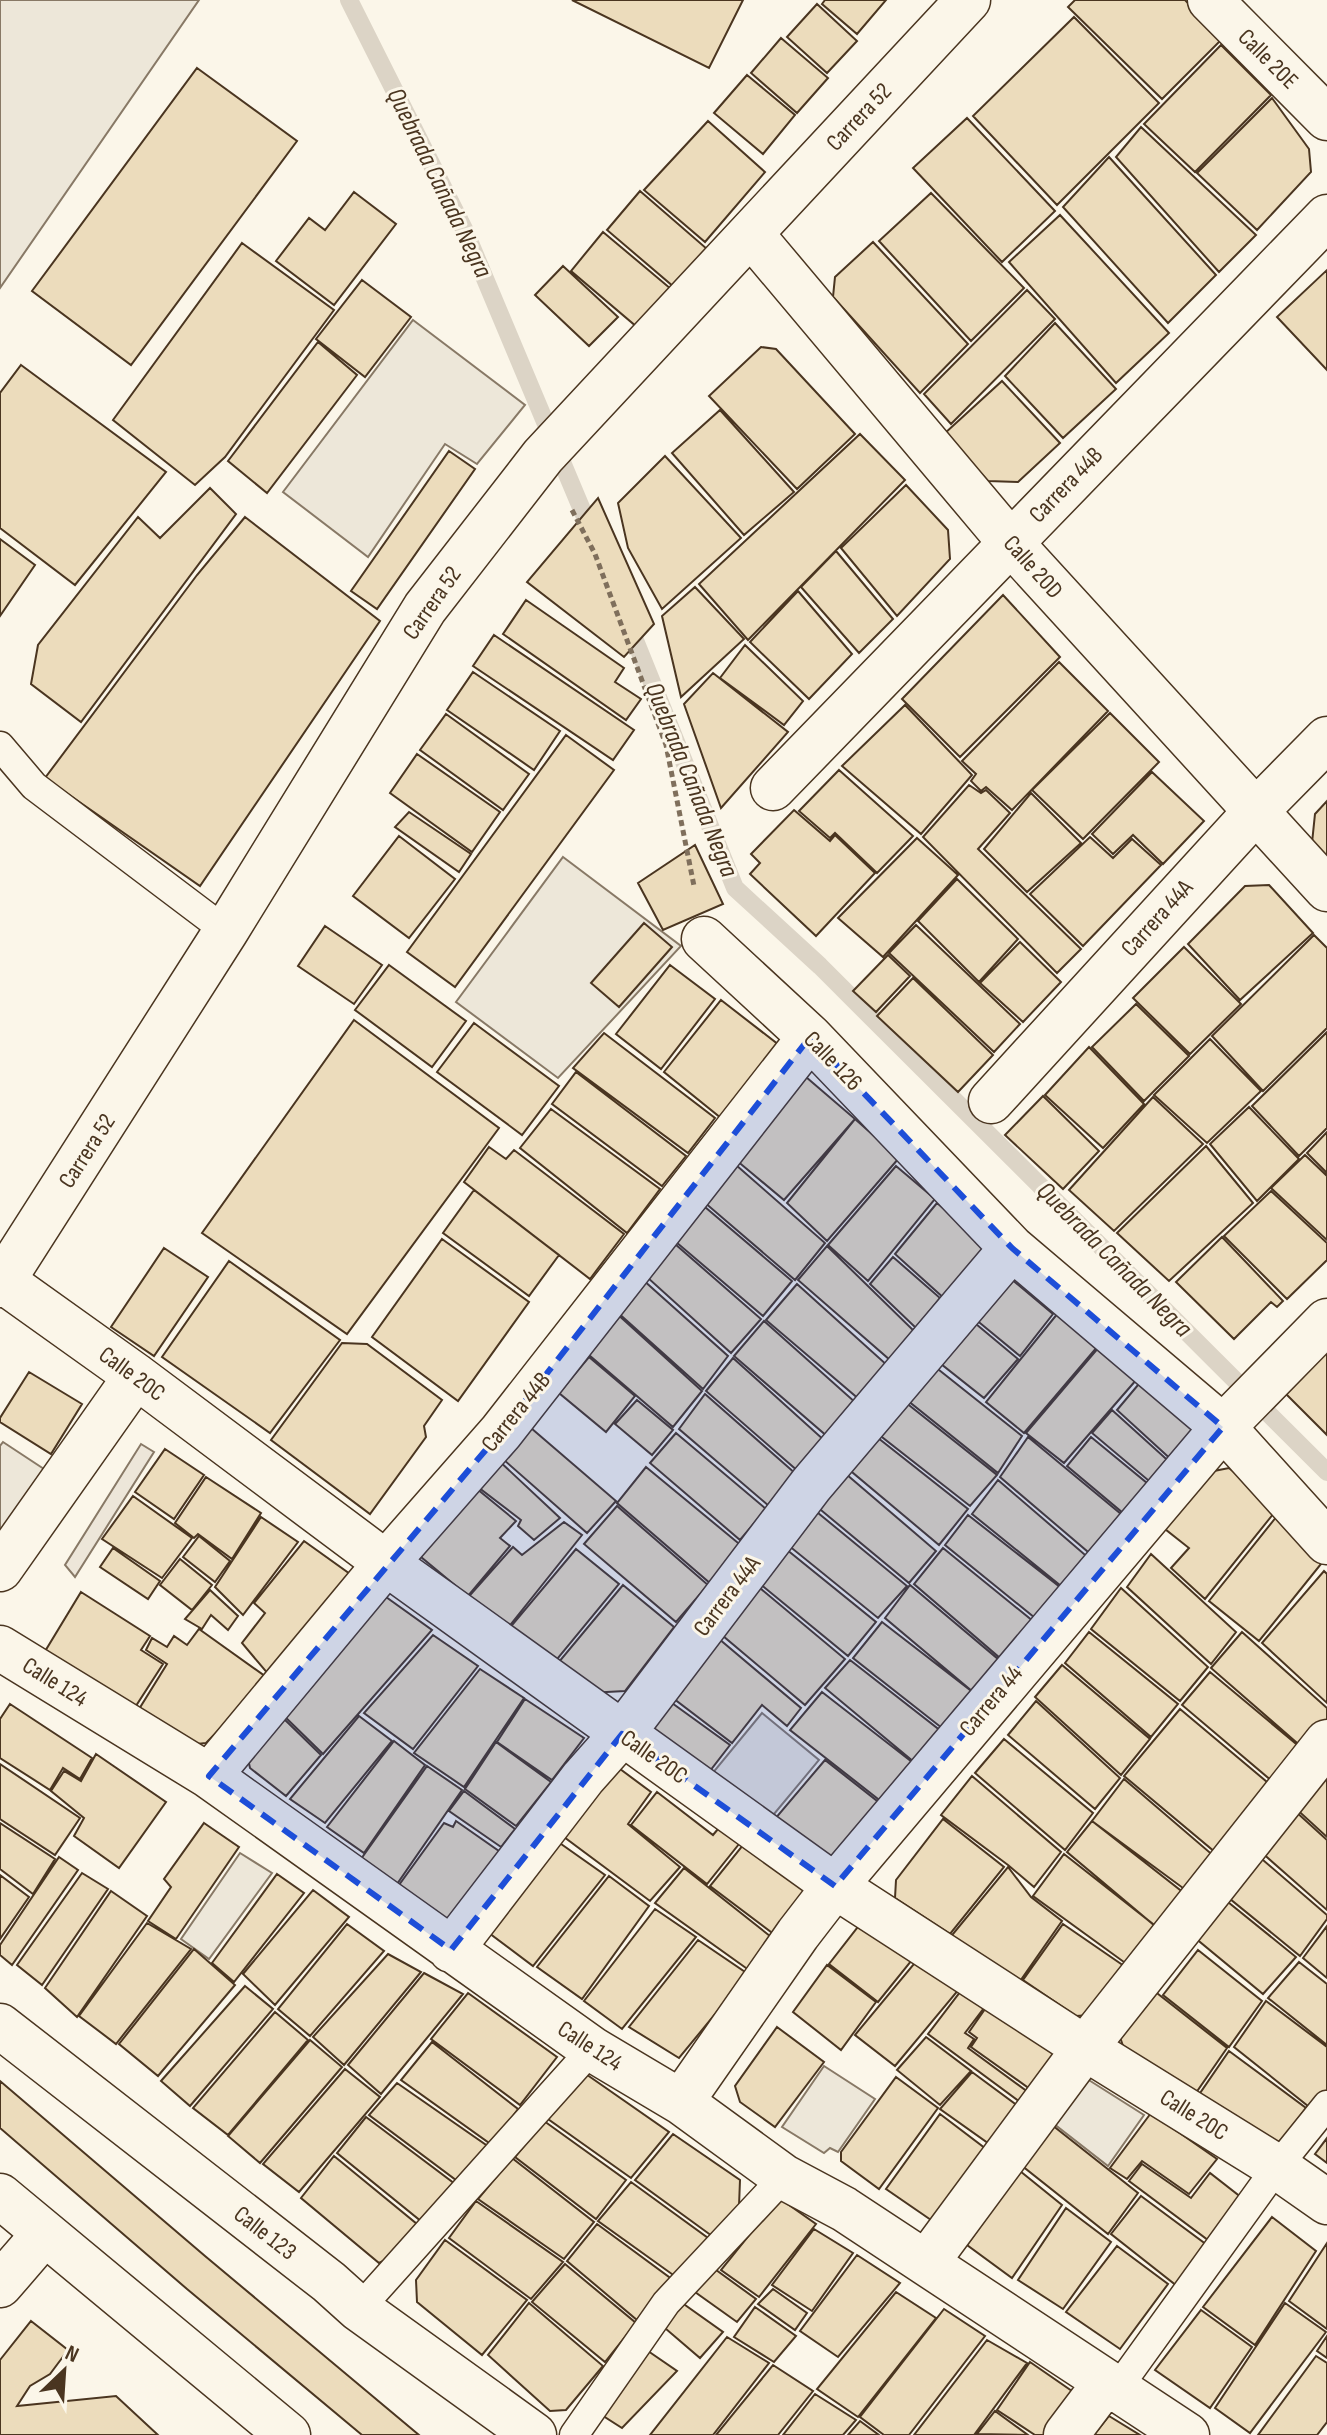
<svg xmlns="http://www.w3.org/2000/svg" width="1327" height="2435" viewBox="0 0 1327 2435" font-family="'Sofia Sans Condensed',sans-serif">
  <rect width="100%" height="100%" fill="#fbf6e9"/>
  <path fill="#ede6d9" stroke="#887966" stroke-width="2" d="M141,1444L154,1452L75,1577L65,1565Z"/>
  <path fill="#ede7d9" stroke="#887966" stroke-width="2" d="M0,0H199L0,288Z
    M413,320L525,405L477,464L445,444L368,557L283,492Z
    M563,857L681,946L558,1078L456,1002Z
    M3,1442L50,1473L0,1549V1446Z
    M762,1713L819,1760L769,1820L711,1775Z
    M240,1853L272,1873L209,1959L181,1939Z
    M824,2066L875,2099L838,2152L830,2148L824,2153L782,2127Z
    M1084,2077L1144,2115L1108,2166L1049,2120Z"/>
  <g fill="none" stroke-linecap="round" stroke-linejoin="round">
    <path stroke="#dcd4c6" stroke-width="18" d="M349,0L465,231L593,536
      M628,623L735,888L820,966L1327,1472"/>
  </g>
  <path fill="#ecdcbc" stroke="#4a3520" stroke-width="2" d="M572,0H743L709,68Z
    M825,0H886L857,34L822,4Z
    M1075,0H1185L1222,39L1162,99L1068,7Z
    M817,4L857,41L827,73L787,37Z
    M1074,17L1159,103L1057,205L973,116Z
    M781,38L828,78L797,113L751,73Z
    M1221,45L1271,95L1195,172L1144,124Z
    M197,68L297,141L131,365L32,291Z
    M747,75L795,115L763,154L714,113Z
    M1272,98L1309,149L1311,172L1257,230L1197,173Z
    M967,118L1055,211L1002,262L913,168Z
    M708,121L765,172L705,242L644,190Z
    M1141,127L1256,235L1219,272L1116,157Z
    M1109,157L1216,275L1168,323L1063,207Z
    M640,191L707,249L674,287L607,230Z
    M354,192L396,224L334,305L276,261L309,218L325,230Z
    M931,193L1024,288L971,341L879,241Z
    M1060,215L1169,333L1116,383L1009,262Z
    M603,232L671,289L637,327L571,271Z
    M873,242L968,344L920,393L833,297L835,277Z
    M242,243L334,310L225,457L195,485L113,420Z
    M563,266L618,317L589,346L535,295Z
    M1327,270V370L1277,317Z
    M362,280L411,317L365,377L316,339Z
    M1027,290L1055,319L951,424L924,394Z
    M1055,323L1116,389L1063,438L1005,376Z
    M318,342L357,375L267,493L228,461Z
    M761,347L776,349L855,434L797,489L709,396Z
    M21,365L166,472L75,585L0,528V393Z
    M1002,381L1060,443L1018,482L988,481L944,434Z
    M720,410L794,492L744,535L672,453Z
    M860,434L905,480L748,640L699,584Z
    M449,451L475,469L377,609L351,591Z
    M665,456L741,538L662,609L628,548L618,503Z
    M906,485L948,530L950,559L897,616L841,548Z
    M210,488L236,514L81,722L31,684L38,645L138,517L160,538Z
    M598,498L654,624L624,657L527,582Z
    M245,517L380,621L200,886L45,778L197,575Z
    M0,539L35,565L0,616Z
    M836,551L893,619L859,653L801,587Z
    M695,587L744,639L681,697L662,616Z
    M798,591L852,654L809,699L750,642Z
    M1003,595L1060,657L960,757L902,699Z
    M526,600L624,668L615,682L641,699L626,720L503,634Z
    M494,635L634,730L613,760L473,666Z
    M745,645L803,701L784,725L720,678Z
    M1059,662L1108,711L1012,810L986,787L981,791L971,781L976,774L962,761Z
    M473,672L560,731L534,770L447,710Z
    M713,673L788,732L721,808L684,704Z
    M905,705L972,775L921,834L842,766Z
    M1110,713L1159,762L1083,839L1032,790Z
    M446,714L529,774L503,810L420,750Z
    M566,735L614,770L455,987L407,952Z
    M417,754L500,812L472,852L390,793Z
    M839,770L913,836L877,873L835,833L830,838L799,811Z
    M1152,772L1204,821L1163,864L1133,835L1113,854L1092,834Z
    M969,785L981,793L986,790L1010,813L978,849L1081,949L1057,973L923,837Z
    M1031,793L1081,843L1027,892L984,849Z
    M1327,801V860L1312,843L1315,814Z
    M794,810L830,841L835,835L875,873L816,936L750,874L760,863L751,854Z
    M409,812L471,854L459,872L395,827Z
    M399,836L455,879L409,938L353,896Z
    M1090,837L1113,858L1132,839L1161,865L1083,946L1030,894Z
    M917,838L958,875L883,957L838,918Z
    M695,845L723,904L663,930L638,883Z
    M957,879L1018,939L979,982L918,921Z
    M1269,885L1313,933L1240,1000L1188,944L1245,886Z
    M644,923L672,947L619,1007L591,983Z
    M916,925L1020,1024L994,1052L889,953Z
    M325,926L382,965L354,1004L298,966Z
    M1314,935L1327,948V1028L1263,1091L1212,1036Z
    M1020,942L1061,982L1023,1022L980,983Z
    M1184,947L1241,1004L1190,1054L1133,998Z
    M888,955L910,976L876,1012L853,991Z
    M389,965L466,1021L432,1067L355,1010Z
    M670,965L715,999L661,1069L616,1034Z
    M913,978L993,1055L958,1092L877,1016Z
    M721,1000L779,1045L721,1118L664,1072Z
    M1136,1004L1189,1056L1144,1101L1092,1047Z
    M354,1020L499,1128L347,1334L202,1233Z
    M474,1023L559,1086L522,1135L437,1072Z
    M1327,1032V1128L1299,1156L1252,1106Z
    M604,1033L715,1118L688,1153L573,1068Z
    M1210,1039L1261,1091L1207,1143L1154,1095Z
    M1089,1047L1144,1104L1103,1148L1045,1095Z
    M576,1072L686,1156L662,1186L552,1104Z
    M806,1077L855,1119L784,1200L736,1160Z
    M1043,1096L1099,1151L1063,1189L1005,1135Z
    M1153,1097L1203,1144L1114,1231L1069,1190Z
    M1249,1107L1299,1159L1257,1201L1210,1144Z
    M551,1109L660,1189L627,1233L520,1148Z
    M855,1119L899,1158L827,1241L787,1203Z
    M1327,1132V1173L1307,1153Z
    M1206,1146L1253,1203L1169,1281L1117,1233Z
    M489,1147L506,1159L514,1150L624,1234L590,1279L464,1182Z
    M1305,1155L1327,1176V1240L1271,1188Z
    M736,1165L825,1243L795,1280L704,1202Z
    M896,1166L935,1199L868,1281L828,1245Z
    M474,1190L559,1255L529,1296L443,1233Z
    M1271,1191L1327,1243V1260L1287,1299L1224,1236Z
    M937,1203L990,1246L946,1300L895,1254Z
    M705,1207L792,1281L763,1316L676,1242Z
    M1222,1237L1283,1301L1277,1307L1271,1302L1234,1339L1176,1282Z
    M442,1239L529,1302L458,1401L372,1337Z
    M675,1244L761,1319L731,1353L648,1278Z
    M827,1246L914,1331L890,1360L798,1280Z
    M164,1248L208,1277L154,1356L111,1327Z
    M893,1257L940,1298L916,1328L870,1284Z
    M229,1261L340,1340L270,1433L162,1357Z
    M1004,1273L1053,1314L1020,1356L969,1314Z
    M642,1279L728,1356L703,1389L616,1311Z
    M797,1284L888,1366L860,1400L766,1320Z
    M615,1312L702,1391L673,1427L582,1349Z
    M1058,1313L1098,1346L1024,1433L986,1402Z
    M964,1314L1018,1359L984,1398L931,1356Z
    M764,1321L856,1403L828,1437L734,1356Z
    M342,1343L367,1344L442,1400L424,1426L426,1437L370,1514L271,1440Z
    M1099,1347L1137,1379L1064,1463L1026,1433Z
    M1327,1349V1435L1284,1392Z
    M589,1357L635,1396L606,1432L559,1393Z
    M733,1358L825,1441L799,1472L706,1391Z
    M929,1362L1022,1436L998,1473L902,1396Z
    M29,1372L82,1404L51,1454L0,1422V1418Z
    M1143,1379L1202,1431L1175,1463L1117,1410Z
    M705,1394L796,1474L769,1506L679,1429Z
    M900,1398L997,1475L970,1506L873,1430Z
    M637,1400L673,1430L652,1455L615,1424Z
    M1112,1410L1174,1466L1155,1486L1092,1433Z
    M531,1428L616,1501L587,1533L504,1460Z
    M676,1433L766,1509L740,1540L650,1463Z
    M873,1434L968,1509L939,1545L846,1467Z
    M1028,1437L1127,1519L1094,1557L1000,1477Z
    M1091,1437L1153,1488L1129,1518L1067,1466Z
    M165,1449L204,1475L174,1519L135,1492Z
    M496,1458L560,1518L534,1540L518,1526L521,1520L474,1484Z
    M646,1467L743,1547L711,1584L617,1503Z
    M839,1468L936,1551L909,1583L810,1501Z
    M1229,1468L1278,1508L1205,1599L1171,1568L1189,1548L1165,1529L1214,1471Z
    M206,1477L261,1513L232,1559L198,1534L194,1538L175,1523Z
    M998,1480L1091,1560L1066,1590L972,1514Z
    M471,1484L516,1521L500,1538L510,1546L468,1596L415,1552Z
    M133,1496L192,1538L162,1578L102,1539Z
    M617,1506L708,1585L676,1622L584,1544Z
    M812,1508L907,1586L878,1618L783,1541Z
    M1281,1511L1325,1559L1259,1641L1209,1601Z
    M968,1515L1065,1591L1040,1622L945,1545Z
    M261,1517L298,1542L243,1615L215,1587Z
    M564,1522L582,1535L503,1634L463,1603L513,1547L522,1555Z
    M199,1536L230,1561L215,1582L183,1557Z
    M304,1541L350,1574L269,1675L242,1643L265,1613L254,1603Z
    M781,1545L876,1622L848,1656L754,1579Z
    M113,1548L160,1581L148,1599L100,1567Z
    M943,1548L1039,1626L1007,1664L914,1584Z
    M576,1549L619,1584L549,1669L503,1636Z
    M1151,1554L1236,1632L1211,1664L1127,1587Z
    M180,1559L212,1585L192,1610L160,1585Z
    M1324,1571L1327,1574V1703L1262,1643Z
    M754,1583L845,1659L805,1705L716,1630Z
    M623,1585L674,1627L625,1691L588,1693L553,1669Z
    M910,1585L1005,1665L979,1697L885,1618Z
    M1121,1588L1208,1667L1180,1701L1091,1629Z
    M210,1590L238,1616L228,1630L211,1615L202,1629L185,1619Z
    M81,1592L150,1636L141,1650L163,1664L132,1712L44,1653Z
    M379,1592L432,1630L323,1754L280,1712Z
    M882,1622L979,1697L947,1732L853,1658Z
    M199,1629L269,1679L206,1743L187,1745L136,1714L167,1664L146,1650L152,1638L167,1647L174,1636L187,1645Z
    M1089,1632L1178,1704L1151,1737L1065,1663Z
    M1242,1632L1327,1708V1723L1304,1749L1211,1668Z
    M712,1633L801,1708L787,1726L762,1705L732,1743L665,1692Z
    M433,1635L478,1666L413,1749L364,1713Z
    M850,1660L946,1735L920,1767L825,1688Z
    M1062,1665L1150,1739L1121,1775L1035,1697Z
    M480,1669L524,1698L464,1787L414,1753Z
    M1210,1672L1301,1748L1273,1782L1182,1705Z
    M822,1692L921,1769L887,1806L790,1730Z
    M665,1698L730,1745L706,1776L643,1728Z
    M525,1699L584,1738L552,1780L497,1742Z
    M1036,1701L1120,1778L1095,1809L1008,1735Z
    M10,1704L92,1758L80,1779L63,1768L50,1790L0,1758V1719Z
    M1180,1709L1273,1787L1215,1852L1124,1776Z
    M281,1716L321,1755L286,1796L250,1768L248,1759Z
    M359,1716L392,1741L325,1823L290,1799Z
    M1004,1739L1093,1813L1065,1850L975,1773Z
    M394,1741L425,1765L364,1853L327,1827Z
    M496,1742L551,1782L516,1826L465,1789Z
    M96,1754L166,1802L119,1868L74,1836L84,1818L51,1791L64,1771L81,1781Z
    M825,1760L886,1808L838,1866L774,1820Z
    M612,1763L651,1792L628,1824L680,1867L650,1901L560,1834Z
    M0,1764L80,1818L55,1855L0,1819Z
    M1327,1765V1837L1292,1805Z
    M427,1766L462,1790L397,1884L361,1859Z
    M972,1776L1061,1852L1034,1887L1008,1865L941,1815Z
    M1124,1779L1215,1857L1187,1891L1092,1821Z
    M464,1791L515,1829L501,1847L449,1811Z
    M657,1792L713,1835L723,1823L743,1839L707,1884L631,1825Z
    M1294,1810L1327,1840V1910L1260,1851Z
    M943,1819L1004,1867L950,1934L895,1898L896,1880Z
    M456,1821L506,1856L453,1925L399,1885L444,1823L453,1827Z
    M1092,1821L1189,1897L1161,1931L1067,1852Z
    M0,1823L55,1859L33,1894L0,1869Z
    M204,1823L239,1847L176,1939L148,1921L171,1887L164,1879Z
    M554,1839L605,1875L533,1966L485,1930Z
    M743,1845L818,1896L783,1941L710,1886Z
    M1064,1854L1158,1928L1128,1965L1033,1896Z
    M1256,1854L1327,1915V1919L1300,1956L1224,1894Z
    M59,1857L78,1870L12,1965L0,1955V1945Z
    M1008,1867L1031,1897L1062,1921L1018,1984L948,1940Z
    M684,1868L780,1944L753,1973L655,1903Z
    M82,1873L108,1889L42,1985L17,1965Z
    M277,1874L304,1893L234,1982L212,1963Z
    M0,1875L29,1897L0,1939Z
    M609,1876L649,1906L582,1999L537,1967Z
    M313,1890L349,1917L275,2005L243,1974Z
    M111,1891L147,1916L77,2017L45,1988Z
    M1223,1898L1296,1957L1263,1994L1194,1937Z
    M655,1909L696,1937L622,2029L584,2001Z
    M147,1923L191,1949L116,2044L79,2016Z
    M861,1923L912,1960L878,2002L829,1964Z
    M347,1924L384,1951L310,2036L278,2009Z
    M1063,1924L1124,1966L1090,2015L1076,2016L1023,1980Z
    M1327,1926V1978L1303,1958Z
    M698,1940L748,1974L679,2058L629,2027Z
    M194,1949L235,1985L158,2076L119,2044Z
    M1198,1950L1262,2001L1229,2047L1163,1995Z
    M388,1954L421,1972L344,2065L313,2037Z
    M918,1959L960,1988L895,2066L855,2035Z
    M1299,1962L1327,1984V2045L1268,1998Z
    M827,1965L876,2002L841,2050L793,2012Z
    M424,1973L463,1994L381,2094L348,2065Z
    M967,1983L990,2000L965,2033L974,2039L968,2048L1032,2095L1024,2105L928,2034Z
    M245,1986L273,2009L190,2106L161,2081Z
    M1153,1990L1227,2048L1191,2100L1126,2055L1120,2037Z
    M468,1993L557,2057L520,2105L431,2039Z
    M1266,2001L1327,2047V2091L1313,2110L1234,2047Z
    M990,2002L1065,2057L1037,2094L971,2047L977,2038L969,2032Z
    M275,2012L308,2040L228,2135L193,2108Z
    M777,2027L824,2062L775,2127L740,2102L735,2086Z
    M926,2037L971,2071L940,2105L897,2070Z
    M310,2040L342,2067L260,2163L228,2136Z
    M432,2042L518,2109L492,2145L401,2080Z
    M1229,2051L1306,2108L1275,2149L1196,2099Z
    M345,2069L380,2097L299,2192L263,2164Z
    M583,2072L669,2132L631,2178L548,2119Z
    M972,2072L1022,2109L995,2148L940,2109Z
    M896,2077L938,2108L879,2189L841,2161V2152Z
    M0,2081L205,2256L419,2435H362L187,2289L0,2128Z
    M397,2083L489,2147L460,2183L369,2115Z
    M1151,2113L1217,2159L1189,2194L1142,2161L1127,2179L1110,2168Z
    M940,2114L990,2152L931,2220L886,2189Z
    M366,2117L459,2187L427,2226L337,2153Z
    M544,2121L626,2180L596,2219L515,2157Z
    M1052,2125L1138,2193L1108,2234L1021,2165Z
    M673,2134L740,2180L739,2206L712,2236L635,2180Z
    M1327,2138V2163L1315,2154Z
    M334,2156L423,2229L406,2250L379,2263L301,2198Z
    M512,2158L594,2222L564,2259L478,2199Z
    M1142,2164L1191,2198L1210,2173L1242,2198L1208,2240L1129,2181Z
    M1020,2171L1062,2205L1012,2278L967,2245Z
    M631,2182L708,2238L676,2277L598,2221Z
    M1141,2196L1207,2245L1177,2286L1111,2234Z
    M779,2198L816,2224L759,2297L721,2270Z
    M476,2201L563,2262L531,2299L449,2238Z
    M1066,2208L1111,2242L1063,2309L1018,2280Z
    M1272,2217L1316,2251L1255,2345L1203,2307Z
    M597,2224L673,2280L637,2320L567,2261Z
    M814,2229L853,2253L812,2311L772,2285Z
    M445,2240L527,2300L482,2355L417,2302L416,2280Z
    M1327,2243V2329L1289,2301Z
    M1117,2246L1168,2284L1120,2349L1066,2312Z
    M857,2255L900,2283L838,2357L800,2331Z
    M565,2264L636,2323L605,2362L532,2302Z
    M712,2267L756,2299L737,2322L695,2292Z
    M773,2289L807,2313L795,2330L758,2304Z
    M896,2292L936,2318L858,2417L817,2389Z
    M678,2300L723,2332L700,2358L659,2323Z
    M529,2303L603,2366L566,2410L550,2411L488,2355Z
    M1285,2303L1326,2332L1250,2433L1215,2408Z
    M755,2307L796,2336L774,2362L734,2337Z
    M944,2309L985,2336L909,2435H884L860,2417Z
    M1201,2310L1252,2347L1210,2408L1155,2370Z
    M31,2321L68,2350L50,2374L30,2386L17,2406L116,2396L158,2435H0V2360Z
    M1327,2336V2358L1317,2351Z
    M727,2337L769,2363L713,2435H650Z
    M987,2340L1027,2363L974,2435H914Z
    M648,2351L677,2371L622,2428L597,2412Z
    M1316,2356L1327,2363V2422L1317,2435H1258Z
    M1030,2362L1082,2398L1056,2435H1035L997,2410Z
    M773,2365L813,2391L778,2435H716Z
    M815,2394L856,2420L843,2435H783Z
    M995,2411L1028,2435L977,2434Z
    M1109,2416L1140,2435H1094Z
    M860,2421L879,2435H848Z"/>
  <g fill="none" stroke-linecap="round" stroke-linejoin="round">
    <defs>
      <path id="lane" d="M0,746L34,786L226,931
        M359,2309L592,2049
        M1117,2389L1277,2167L1327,2105
        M574,2435L666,2303L784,2177"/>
      <path id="street" d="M1210,0L1327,118
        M751,234L1010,542L1327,889
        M773,788L1327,217
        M704,939L810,1037L1012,1248L1223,1427L1327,1542
        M991,1101L1256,811L1327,739
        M3,1281L136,1376L386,1563L835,1886L1085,2048L1277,2167L1327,2202
        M0,1569L136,1376
        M0,1648L209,1776L592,2049L681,2102L784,2177L844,2209L1187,2435
        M209,1776L386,1563L501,1432L810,1037
        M451,1950L583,1778L622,1734L811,1485L1012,1248
        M0,2026L329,2282L359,2309L534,2435
        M681,2102L798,1934L835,1886L1223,1427L1327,1321
        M926,2263L1085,2048L1327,1742
        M0,2285L44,2234
        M1066,2435L1106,2382"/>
      <path id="secondary" d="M0,1285L226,931L425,608L543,456L968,0
        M0,2196L288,2435"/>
    </defs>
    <use href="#lane" stroke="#4a3520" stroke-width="31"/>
    <use href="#street" stroke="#4a3520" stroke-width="47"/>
    <use href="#secondary" stroke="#4a3520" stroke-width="47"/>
    <path stroke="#7f6f5c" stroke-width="5" stroke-dasharray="6 4" stroke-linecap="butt" d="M572,510L595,554L666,745L694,886"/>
    <use href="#lane" stroke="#fbf6e9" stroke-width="28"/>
    <use href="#street" stroke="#fbf6e9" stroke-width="44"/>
    <use href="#secondary" stroke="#fbf6e9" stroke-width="44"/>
  </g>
  <path fill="#1d4ed8" fill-opacity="0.2" stroke="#1d4ed8" stroke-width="6" stroke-dasharray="16 10" stroke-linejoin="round" d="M810,1037L1012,1248L1223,1427L835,1886L622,1734L451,1950L209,1776L501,1432Z"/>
  <g text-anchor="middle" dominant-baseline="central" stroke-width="6" stroke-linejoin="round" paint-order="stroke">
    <g font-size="24" fill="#4a3520" stroke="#fbf6e9">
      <text transform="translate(1268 59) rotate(45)">Calle 20E</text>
      <text transform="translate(859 117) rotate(-47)">Carrera 52</text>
      <text transform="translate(1066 485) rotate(-46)">Carrera 44B</text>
      <text transform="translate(1033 567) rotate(48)">Calle 20D</text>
      <text transform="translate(432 603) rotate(-55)">Carrera 52</text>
      <text transform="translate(1157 918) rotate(-48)">Carrera 44A</text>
      <text transform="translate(833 1061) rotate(46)">Calle 126</text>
      <text transform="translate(87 1151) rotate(-57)">Carrera 52</text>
      <text transform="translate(132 1374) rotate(36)">Calle 20C</text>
      <text transform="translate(516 1412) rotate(-51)">Carrera 44B</text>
      <text transform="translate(727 1596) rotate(-53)">Carrera 44A</text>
      <text transform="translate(55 1682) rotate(32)">Calle 124</text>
      <text transform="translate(991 1701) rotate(-50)">Carrera 44</text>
      <text transform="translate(654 1757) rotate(35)">Calle 20C</text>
      <text transform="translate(590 2046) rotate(33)">Calle 124</text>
      <text transform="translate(1194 2115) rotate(32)">Calle 20C</text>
      <text transform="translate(265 2233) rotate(38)">Calle 123</text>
    </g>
    <g font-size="26" font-style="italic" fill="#4a3520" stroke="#fbf6e9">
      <text transform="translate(439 183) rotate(64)">Quebrada Cañada Negra</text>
      <text transform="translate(691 780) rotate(68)">Quebrada Cañada Negra</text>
      <text transform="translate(1114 1260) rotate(45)">Quebrada Cañada Negra</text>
    </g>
  </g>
  <g transform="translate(64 2371) rotate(25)" stroke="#fbf6e9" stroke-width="6" paint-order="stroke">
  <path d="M0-6L14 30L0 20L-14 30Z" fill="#4a3520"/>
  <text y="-12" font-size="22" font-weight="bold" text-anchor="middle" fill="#4a3520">N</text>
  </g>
</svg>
